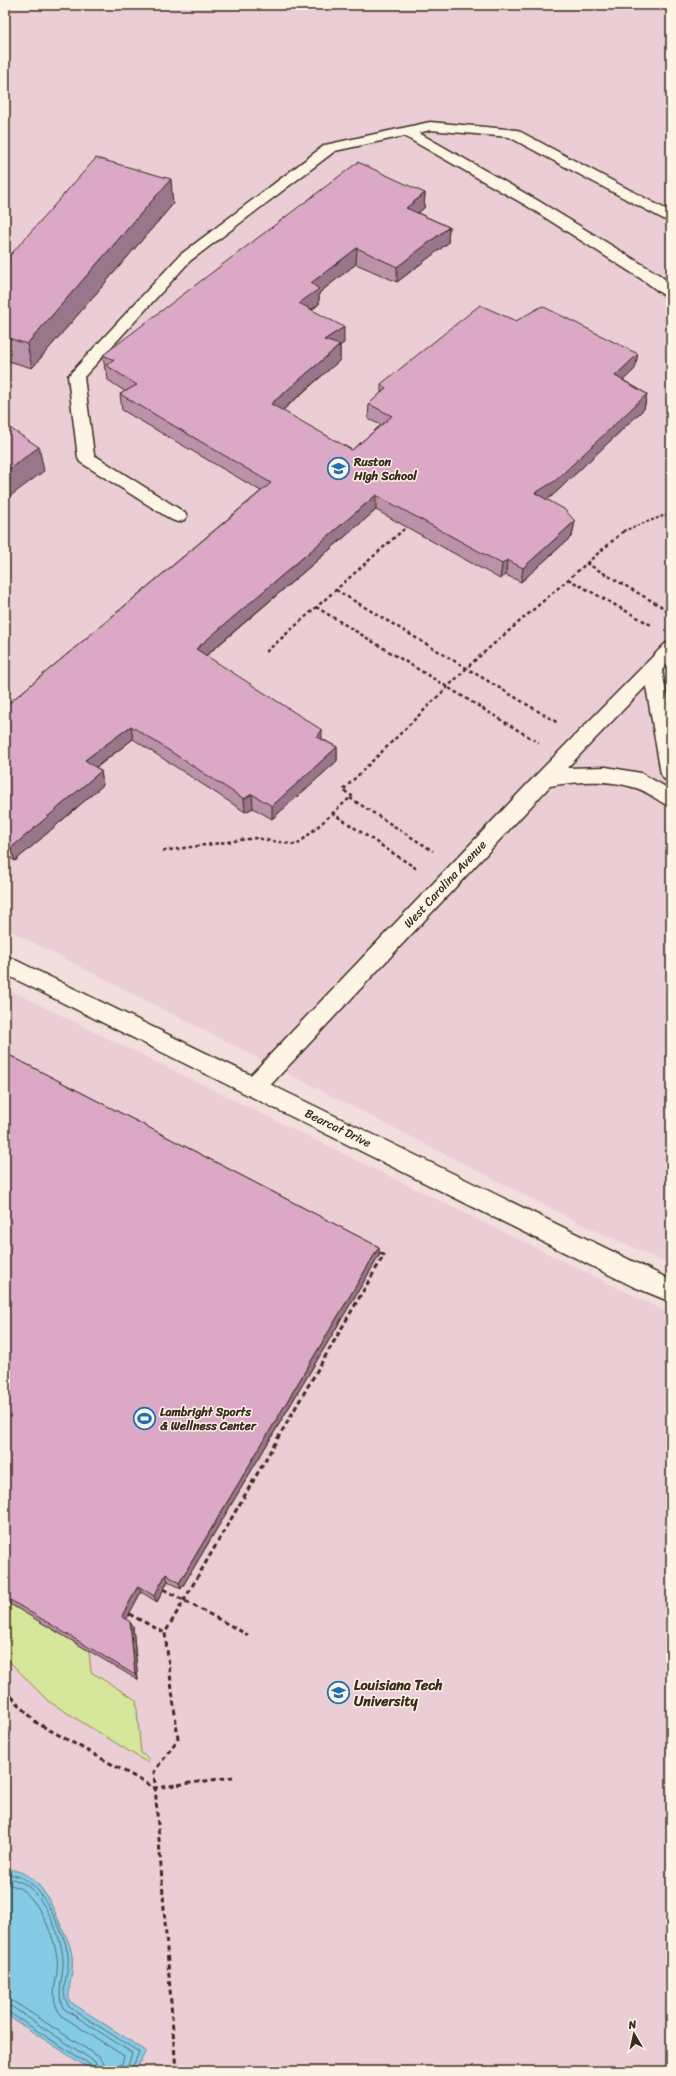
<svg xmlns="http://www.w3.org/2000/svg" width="676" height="2076" viewBox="0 0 676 2076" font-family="Sriracha,sans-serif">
  <rect width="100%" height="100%" fill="#f2dedc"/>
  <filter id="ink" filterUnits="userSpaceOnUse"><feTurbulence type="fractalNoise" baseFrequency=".025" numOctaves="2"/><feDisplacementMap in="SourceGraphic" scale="8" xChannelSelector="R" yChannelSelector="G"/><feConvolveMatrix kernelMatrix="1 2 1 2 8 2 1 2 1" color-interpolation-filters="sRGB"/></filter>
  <g filter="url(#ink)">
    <path fill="#ebced5" d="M68,5H671V1265L579,1223L5,928V11Z
      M5,988L671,1314V2071H5Z"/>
    <path fill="#d6e69a" stroke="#88885c" d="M7,1602L89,1651L91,1672L136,1700L141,1753L148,1758V1763L48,1701L5,1657V1606Z"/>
    <path fill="#84cbe6" stroke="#678b96" d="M5,1869C36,1870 48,1896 59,1921C64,1932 70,1943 72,1955C74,1971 68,1985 69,2001L146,2051L135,2071H93L5,2014Z"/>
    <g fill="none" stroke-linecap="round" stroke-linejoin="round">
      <path stroke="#586a6e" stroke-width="1" d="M5,1873C14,1875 23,1877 30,1883C46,1895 66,1936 68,1956C70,1974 58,1990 69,2007L139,2052L131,2071
        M5,1878C14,1879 24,1882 30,1888C47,1904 62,1937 63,1960C64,1976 56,1992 63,2008L132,2053L126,2071
        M5,1884C12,1885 19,1887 25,1892C41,1906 54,1936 57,1957C60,1979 46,1997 62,2016L124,2056L120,2071
        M5,1999L14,2002L99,2057L104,2063L105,2071
        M5,2005L12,2007L95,2062L99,2071
        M5,2010L92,2066L94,2071"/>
      <defs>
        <path id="service" d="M430,122L517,130L671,212V223L509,137L430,130L419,133L537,200L658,274L671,284V297L665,296L646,282L527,206L404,136L335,151L190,261L84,377L94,455L184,512L187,516L184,520L178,522L172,520L80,462L78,458L68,376L180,255L325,145Z
          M671,642V660L662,670L671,722V782L664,779L661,774L646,686L567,768L606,767L641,773L671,790V807C658,802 648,791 636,788C608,779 578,781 550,786L263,1093L255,1095L247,1093L244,1086L247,1079L537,774L665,644Z"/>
        <path id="minor" d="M5,955L671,1280V1302L632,1286L5,974Z"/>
      </defs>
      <use href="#service" stroke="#3b2a1e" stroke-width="3"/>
      <use href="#minor" stroke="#3b2a1e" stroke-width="3"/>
      <path stroke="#3b2a1e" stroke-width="2" stroke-dasharray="3 2" stroke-linecap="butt" d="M402,531L406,527
        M623,531L663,516L671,515"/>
      <path stroke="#3b2a1e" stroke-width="2.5" stroke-dasharray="3.5 3" stroke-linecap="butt" d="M586,563L671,612
        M568,579L653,626
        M336,590L558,723
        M316,607L539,743
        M266,652L403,530
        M350,798L433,851
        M332,813L417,869
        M163,851L255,838L297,845L352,796L343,790L473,662L625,530"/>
      <path stroke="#3b2a1e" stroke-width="3" stroke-dasharray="5 3.5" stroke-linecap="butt" d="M163,1589L248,1635
        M129,1614L165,1633
        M5,1690L37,1723L155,1788L233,1777
        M176,2071L154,1772L178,1739L165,1633L384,1255L376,1251"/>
      <use href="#service" fill="#fcf5e5" fill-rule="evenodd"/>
      <use href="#minor" fill="#fcf5e5" fill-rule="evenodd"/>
    </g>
    <path fill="#bc91aa" stroke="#3b2a1e" d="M425,193L424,208L418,213L449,227L448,243L397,282L356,264L319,293V304L312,310L344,343L340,345V360L282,411L352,450L381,425L368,419L369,404L381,393V384L516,321L635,369L623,380L647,394L644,409L552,496L547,499L575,521L572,536L521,582L506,575L500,579L376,510L206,656L322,739L337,747V761L272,819L253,808L245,812L133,739L96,768L101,771L103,785L15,861L5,854V702L8,704L261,491L122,410L120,394L126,392L108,380L107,371L105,370L103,355Z
      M173,204L32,368L5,360V261Z
      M5,1053L379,1247V1256L181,1589L168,1581L157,1602L141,1592L126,1619L130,1622L133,1627L138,1680L5,1601Z"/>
    <path fill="#99768b" stroke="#3b2a1e" d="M171,179L173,204L32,368L27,344Z
      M425,193L424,208L405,223L406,208Z
      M449,227L448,243L397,282V267Z
      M357,248L356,264L319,293V304L299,318V303L311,283Z
      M344,327V343L325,355L324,340Z
      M340,345V360L272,419L271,404Z
      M638,354L635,369L612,391L615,376Z
      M647,394L644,409L552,496L533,508L535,493Z
      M39,447L44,471L5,500V472Z
      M376,495V510L197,663L196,649Z
      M575,521L572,536L521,582L523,568Z
      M507,560L506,575L500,579L502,564Z
      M131,726L133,739L88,773L85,760Z
      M322,730V744L317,737Z
      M337,747V761L272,819V806Z
      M101,771L103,785L15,861L11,848Z
      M252,794L253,808L245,812L244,799Z
      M379,1247V1256L181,1589L179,1583Z
      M166,1574L168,1581L157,1602L154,1596Z
      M138,1586L141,1592L125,1622L122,1616Z
      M130,1622L133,1627L138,1680L135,1675Z"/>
    <path fill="#dba9c6" stroke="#3b2a1e" d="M96,158L171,179L27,344L5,337V261Z
      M358,162L425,193L406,208L449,227L397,267L357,248L311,283L319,289L299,303L344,327L324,340L340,345L271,404L352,450L392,416L369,404L386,388L381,384L480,305L516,321L542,306L638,354L615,376L647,394L555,481L535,493L564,509L575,521L523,568L507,560L502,564L376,495L196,649L322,730L317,737L337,747L272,806L252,794L244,799L131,726L85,760L101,771L11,848L5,844V702L8,704L271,483L120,394L137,385L106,365L114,360L103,355Z
      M5,425L39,447L5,472Z
      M5,1053L379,1247L179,1583L166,1574L154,1596L138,1586L122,1616L130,1622L135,1675L5,1597Z"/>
  </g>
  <defs>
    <symbol id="school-ring" viewBox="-11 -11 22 22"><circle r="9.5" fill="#fcf5e5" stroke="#1f6fb2" stroke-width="1.5"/><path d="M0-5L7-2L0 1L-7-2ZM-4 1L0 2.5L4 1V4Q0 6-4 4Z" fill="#1f6fb2"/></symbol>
    <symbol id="stadium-ring" viewBox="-11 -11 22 22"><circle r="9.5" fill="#fcf5e5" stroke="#1f6fb2" stroke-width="1.5"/><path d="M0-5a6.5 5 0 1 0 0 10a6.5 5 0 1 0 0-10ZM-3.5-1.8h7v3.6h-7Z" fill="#1f6fb2"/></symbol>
    <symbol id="university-ring" viewBox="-11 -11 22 22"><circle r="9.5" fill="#fcf5e5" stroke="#1f6fb2" stroke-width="1.5"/><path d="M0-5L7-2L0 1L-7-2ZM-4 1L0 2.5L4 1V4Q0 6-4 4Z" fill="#1f6fb2"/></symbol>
  </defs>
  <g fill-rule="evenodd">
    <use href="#school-ring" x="326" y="456" width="25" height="25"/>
    <use href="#stadium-ring" x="132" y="1406" width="25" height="25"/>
    <use href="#university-ring" x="326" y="1680" width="25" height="25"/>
  </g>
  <g text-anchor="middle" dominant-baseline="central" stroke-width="3" stroke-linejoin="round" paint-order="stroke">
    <g font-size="12" font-weight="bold" fill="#3b2a1e" stroke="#fcf5e5" text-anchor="start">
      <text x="354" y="462">Ruston<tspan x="354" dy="14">High School</tspan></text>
      <text x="160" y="1412">Lambright Sports<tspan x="160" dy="14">&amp; Wellness Center</tspan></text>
    </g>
    <g font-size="12" fill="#3b2a1e" stroke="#fcf5e5">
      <text transform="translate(445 884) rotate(-47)">West Carolina Avenue</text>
      <text transform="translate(338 1128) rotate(26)">Bearcat Drive</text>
    </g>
    <g font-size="14" font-weight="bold" fill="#3b2a1e" stroke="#fcf5e5" text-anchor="start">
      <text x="354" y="1685">Louisiana Tech<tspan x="354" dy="16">University</tspan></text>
    </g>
  </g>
  <rect width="676" height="2076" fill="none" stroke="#fcf5e5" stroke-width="20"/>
  <rect x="10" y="10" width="656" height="2056" fill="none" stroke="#3b2a1e" stroke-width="1.5" filter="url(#ink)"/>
  <g transform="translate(634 2034) rotate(351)" stroke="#fcf5e5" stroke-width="3" paint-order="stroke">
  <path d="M0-3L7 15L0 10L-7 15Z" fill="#3b2a1e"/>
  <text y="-6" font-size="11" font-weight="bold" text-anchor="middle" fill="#3b2a1e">N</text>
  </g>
</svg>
